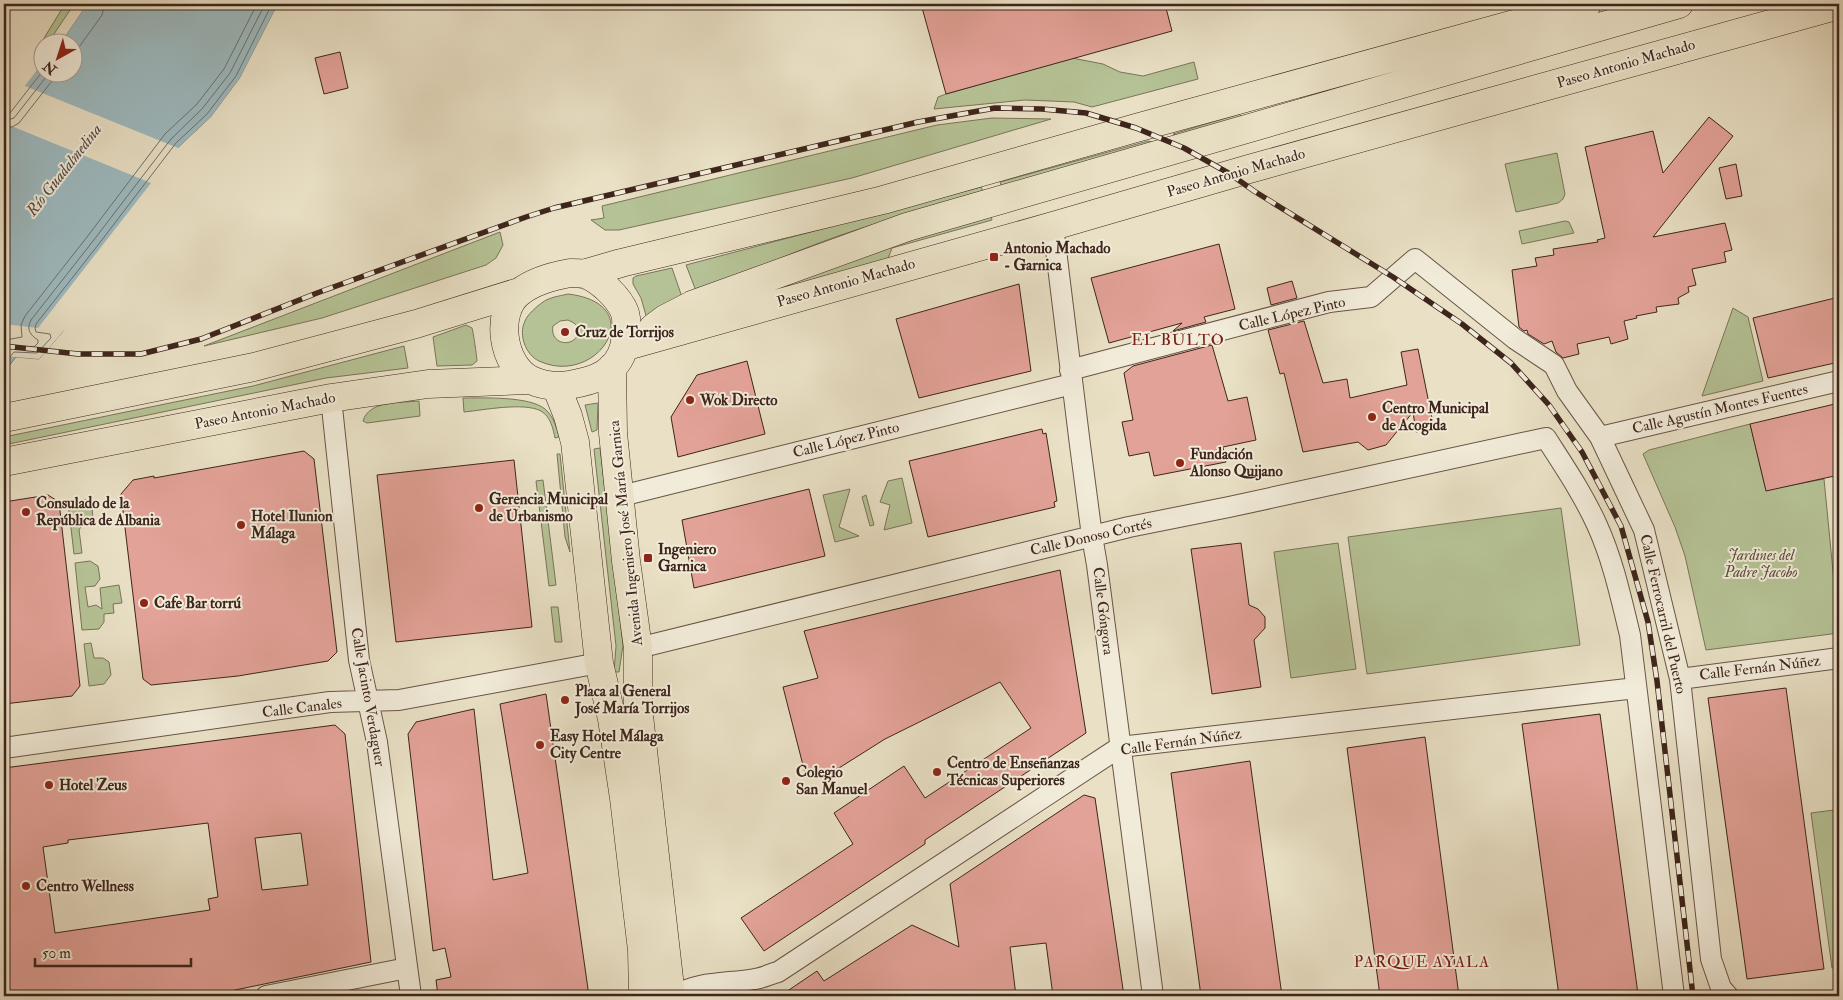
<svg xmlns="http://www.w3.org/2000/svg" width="1843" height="1000" viewBox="0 0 1843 1000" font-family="'IM FELL Double Pica',serif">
  <rect width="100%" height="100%" fill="#e9e0c5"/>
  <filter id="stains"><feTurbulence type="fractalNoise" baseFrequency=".004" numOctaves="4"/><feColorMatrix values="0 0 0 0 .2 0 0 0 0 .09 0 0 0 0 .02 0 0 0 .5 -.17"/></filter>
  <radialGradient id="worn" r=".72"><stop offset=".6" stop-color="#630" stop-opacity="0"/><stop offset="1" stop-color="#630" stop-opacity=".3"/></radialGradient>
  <path fill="#b5c295" stroke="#7a7458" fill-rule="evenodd" d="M65,4H74L50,40L41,43Z
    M1072,58L1103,64L1120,72L1143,76L1194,62L1198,79L1092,107L1074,102L1025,100L934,109L938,97L946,94Z
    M1405,68L1408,70L1300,100L1301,97Z
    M1239,114L1242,117L1179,137L1173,134Z
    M992,118L1051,119L852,178L619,230H605L591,220L604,218L602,206L937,125Z
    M1148,141L1159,144L1002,188L1000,182Z
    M1557,153L1565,194L1563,199L1558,203L1516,212L1505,164Z
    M981,187L984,193C936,207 888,219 841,235C792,252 745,273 698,296L686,265Z
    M991,216L992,220L892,248L886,264L780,292L778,287L884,246Z
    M1565,221L1569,222L1574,233L1522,244L1519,231Z
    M500,232L503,245L496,258L486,265L322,318L204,346Z
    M672,268L684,303L647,319L641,298L633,284V278L636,276Z
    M568,294C652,304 597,388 539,361C526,355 518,335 525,321C527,315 537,306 543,302C550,297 560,296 568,294ZM568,320L574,323L580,329C576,350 549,345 553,326L560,321Z
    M1733,308L1748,317L1763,381L1702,396Z
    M466,325L472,328C473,330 477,358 477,361L472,365L437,366L433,337Z
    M404,346L408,368L326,378L4,445V437L253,386Z
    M463,398C484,398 529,396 545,409C554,417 556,427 559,437L555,438C553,429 551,417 541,411C524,402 484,410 464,412Z
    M419,401L420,416L367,423L363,421C369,400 401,403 419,401Z
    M598,403L597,430L592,432L585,405Z
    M1750,424L1766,490L1824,479L1839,633L1706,650L1685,556L1675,527L1643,454L1649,450Z
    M600,448L623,645L619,672H614L616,646L594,449Z
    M557,454H560L570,552L565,537Z
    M902,478L912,523L884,530L890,505L880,502L888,481Z
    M543,480L556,585L549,586L536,481Z
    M850,489L839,527L859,536L835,542L823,495Z
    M866,495L874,525L870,526L862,497Z
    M91,499L93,518L86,525H82L79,530L82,553L74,554L68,502Z
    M1561,508L1580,645L1367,674L1348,537Z
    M1338,543L1356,669L1291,678L1274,552Z
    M90,561L98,566L100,579L95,586L85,587L88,607L96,605L102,609L100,588L119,585L122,603L113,604L114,613L104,614V622L99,629L82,630L75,563Z
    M551,607H558L562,642H555Z
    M91,643L94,658H103L109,662L111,675L104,684L89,686L84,644Z
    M1834,810L1839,843V967L1832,968L1811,813Z"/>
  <path fill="#9dbac0" stroke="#777e7e" d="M87,4H278L240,78L211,117L180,146L102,248L39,328L64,330L39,359L16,357L4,372V112L42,64V72H72V42H61Z"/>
  <path fill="#e9e0c5" d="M84,4H87L61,42H59Z
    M278,4H280L242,80L212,119L181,148L104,250L43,326L66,328L39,359L4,356V324L38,328L151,183L4,123V108L42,62V64L25,86L178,148L211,117L240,78Z"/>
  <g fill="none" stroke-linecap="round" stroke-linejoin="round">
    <path stroke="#6e706e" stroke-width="1" d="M72,57L102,15L105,4
      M4,115L10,113L42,72
      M4,121L14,118L50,72
      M4,128L12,127L19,123L59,72
      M4,342L11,339L22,337L21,325L25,316L87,237L165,134L197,104L224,69L257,4
      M4,354L13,346L34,347L38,343V340C30,335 26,329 31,320L93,241L171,139L202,109L230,73L265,4
      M4,364L14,352L37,353L51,338L50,334L36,332L35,328L36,324L98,245L176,143L207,114L236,76L272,4"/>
  </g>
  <path fill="#e3a298" stroke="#3e251c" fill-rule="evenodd" d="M921,4H1165L1172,31L946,94Z
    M340,52L348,88L324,94L315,58Z
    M1709,117L1733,136L1653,237L1725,223L1732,250L1724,252L1726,262L1692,269L1696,285L1688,287L1689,292L1678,298L1679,304L1656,307L1657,312L1636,316L1637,318L1624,321L1628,339L1611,344L1609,337L1577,344L1579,354L1563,358L1556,352L1552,341L1544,344L1528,334L1527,330L1524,331L1519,327L1512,270L1537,266L1535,258L1554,255L1553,249L1598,242L1597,240L1605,238L1585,147L1653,131L1663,173Z
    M1736,164L1742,196L1726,199L1719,168Z
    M1219,244L1235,309L1204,317L1206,322L1173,331L1182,323L1109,343L1091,278Z
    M1292,281L1297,298L1271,305L1267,288Z
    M1019,284L1031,371L919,398L896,319Z
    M1839,297V362L1768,378L1753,318Z
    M1304,321L1323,383L1347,379L1350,398L1407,385L1401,352L1418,349L1434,428L1416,432L1413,412L1386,445L1368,450L1358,442L1303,452L1284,373L1280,374L1268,330Z
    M1212,345L1228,401L1247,397L1256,440L1223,447L1226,462L1154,476L1149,452L1129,456L1122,422L1133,420L1124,373L1133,366Z
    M747,361L765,434L678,457L671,417L697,375Z
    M1839,403V475L1766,491L1750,424Z
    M1042,429L1043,434L1046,433L1057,501L1054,502L1055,507L928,537L909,461Z
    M304,451L314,459L337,652L328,661L238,676L151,685L143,679L121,494L133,480L154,476V478Z
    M514,460L532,627L396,642L377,475Z
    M809,489L825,556L694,588L682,520Z
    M48,495L59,502L80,686L72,696L4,704V502Z
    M1241,543L1249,605L1258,609L1265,617V628L1254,640L1261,687L1212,694L1191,549Z
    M1060,570L1086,733L925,840V844L764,951L741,918L853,844L834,813L904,766L925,798L1031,728L1000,682L885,739L839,768L806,777L783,687L818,678L804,631Z
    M1786,688L1824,969L1747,979L1708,698Z
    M546,694L589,996H438L436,980L451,977L445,948L433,951L408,734L416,722L474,709L493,880L528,873L500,704Z
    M1600,714L1638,994L1620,996H1559L1522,724Z
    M335,725L345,734L371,962L206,996H4V768ZM208,823L218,897L208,899L210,910L55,933L43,847L68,843V840ZM301,833L308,885L262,890L255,838Z
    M1425,737L1459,996H1380L1347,748Z
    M1250,761L1282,996H1201L1171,773Z
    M1084,795L1095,798L1124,996H1053L1046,943L1010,947L1016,996H780L817,971L824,981L912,925L959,947L950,884Z"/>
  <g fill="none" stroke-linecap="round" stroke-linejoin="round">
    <defs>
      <path id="street" d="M1053,226L1080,445L1092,536L1097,565L1153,996
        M1070,370L1329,302L1371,297L1415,259L1515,339L1554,365L1567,391L1600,437L1644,530L1680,679L1711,959L1721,988L1728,996
        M331,398L359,660L377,742L411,996
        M1600,437L1839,381
        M621,496L1072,384
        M638,648L1129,527L1229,507L1546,438C1564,466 1583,494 1597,525C1613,560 1621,598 1630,635L1674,996
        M1680,679L1839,658
        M4,748L330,702L399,700L599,663
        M266,996L407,968
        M674,996C699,981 727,984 755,979C763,978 770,974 778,972L1120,747L1636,688"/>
      <path id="primary" d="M570,273C574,273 580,273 585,274C600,280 619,297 625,313C628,324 626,336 624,347C621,358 614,368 604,374C596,379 588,381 579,383C564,387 546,387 531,380C502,366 494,311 520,292C534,281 553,276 570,273Z
        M583,274L621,263L883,200L1136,128L1587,4
        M653,328L665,319L692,305L907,227L1679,4
        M634,344L1053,226L1249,169L1839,5
        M612,367L613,433L626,561L638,648V707L671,996
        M556,386L568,416L575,442L599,663L612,719L624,798L642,950L643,996
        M4,418L254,367L416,324L519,292
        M4,462L331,398L428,384L530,380"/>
    </defs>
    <use href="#street" stroke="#695446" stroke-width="22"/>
    <use href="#primary" stroke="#3e251c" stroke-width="29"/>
    <use href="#street" stroke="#f1ebd9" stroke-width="20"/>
    <use href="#primary" stroke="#e9e0c5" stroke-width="28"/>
    <defs>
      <path id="rail" d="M4,346L78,354H141L201,339L317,293L526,217L554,208L918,122L995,108L1042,109L1086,113L1136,128L1184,148L1230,174L1254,191L1393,277L1462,324L1511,363L1549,405L1582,452L1621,526L1648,622L1657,681L1693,996"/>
    </defs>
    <use href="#rail" stroke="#3e251c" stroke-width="5.5"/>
    <use href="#rail" stroke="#f1ebd9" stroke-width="4" stroke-dasharray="11" stroke-linecap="butt"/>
  </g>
  <g fill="#8f2418" stroke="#f1ebd9" stroke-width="2">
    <rect x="989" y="252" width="10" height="10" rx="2.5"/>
    <circle cx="565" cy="332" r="5"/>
    <circle cx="690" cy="400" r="5"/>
    <circle cx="1372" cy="417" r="5"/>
    <circle cx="1180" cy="463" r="5"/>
    <circle cx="479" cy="508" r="5"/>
    <circle cx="26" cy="512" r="5"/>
    <circle cx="241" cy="525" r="5"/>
    <rect x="643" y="553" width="10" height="10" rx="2.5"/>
    <circle cx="144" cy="603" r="5"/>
    <circle cx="565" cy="700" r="5"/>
    <circle cx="540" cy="745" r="5"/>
    <circle cx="937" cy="772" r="5"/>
    <circle cx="786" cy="781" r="5"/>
    <circle cx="49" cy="785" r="5"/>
    <circle cx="26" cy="886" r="5"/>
  </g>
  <g text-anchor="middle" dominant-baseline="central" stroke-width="4" stroke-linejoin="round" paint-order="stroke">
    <g font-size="15" fill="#3e251c" stroke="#f1ebd9">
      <text transform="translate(1626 64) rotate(-16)">Paseo Antonio Machado</text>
      <text transform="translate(1236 173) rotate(-16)">Paseo Antonio Machado</text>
      <text transform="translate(846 283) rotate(-16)">Paseo Antonio Machado</text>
      <text transform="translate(1292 314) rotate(-13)">Calle López Pinto</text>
      <text transform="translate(1720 409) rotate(-13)">Calle Agustín Montes Fuentes</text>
      <text transform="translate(265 411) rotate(-11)">Paseo Antonio Machado</text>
      <text transform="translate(846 440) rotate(-14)">Calle López Pinto</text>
      <text transform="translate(626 533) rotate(-96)">Avenida Ingeniero José María Garnica</text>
      <text transform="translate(1091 537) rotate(-13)">Calle Donoso Cortés</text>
      <text transform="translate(1103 611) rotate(83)">Calle Góngora</text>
      <text transform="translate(1663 614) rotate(77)">Calle Ferrocarril del Puerto</text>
      <text transform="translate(1760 668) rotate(-7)">Calle Fernán Núñez</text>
      <text transform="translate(368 697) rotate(80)">Calle Jacinto Verdaguer</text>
      <text transform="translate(302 708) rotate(-7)">Calle Canales</text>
      <text transform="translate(1181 742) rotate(-8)">Calle Fernán Núñez</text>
    </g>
    <g font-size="15" font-weight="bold" fill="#3e251c" stroke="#f1ebd9" text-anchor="start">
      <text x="1004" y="248">Antonio Machado<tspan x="1004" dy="17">- Garnica</tspan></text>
      <text x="575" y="332">Cruz de Torrijos</text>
      <text x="700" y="400">Wok Directo</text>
      <text x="1382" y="408">Centro Municipal<tspan x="1382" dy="17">de Acogida</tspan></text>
      <text x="1190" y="454">Fundación<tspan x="1190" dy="17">Alonso Quijano</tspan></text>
      <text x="489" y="499">Gerencia Municipal<tspan x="489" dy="17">de Urbanismo</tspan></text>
      <text x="36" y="503">Consulado de la<tspan x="36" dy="17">República de Albania</tspan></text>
      <text x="251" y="516">Hotel Ilunion<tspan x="251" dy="17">Málaga</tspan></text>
      <text x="658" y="549">Ingeniero<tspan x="658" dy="17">Garnica</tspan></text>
      <text x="154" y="603">Cafe Bar torrú</text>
      <text x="575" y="691">Placa al General<tspan x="575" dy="17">José María Torrijos</tspan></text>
      <text x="550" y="736">Easy Hotel Málaga<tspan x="550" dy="17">City Centre</tspan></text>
      <text x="947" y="763">Centro de Enseñanzas<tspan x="947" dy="17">Técnicas Superiores</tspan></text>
      <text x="796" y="772">Colegio<tspan x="796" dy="17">San Manuel</tspan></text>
      <text x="59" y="785">Hotel Zeus</text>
      <text x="36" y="886">Centro Wellness</text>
    </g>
    <g font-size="15" font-style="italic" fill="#5c4c3a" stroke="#f1ebd9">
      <text x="1761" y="555">Jardines del<tspan x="1761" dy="17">Padre Jacobo</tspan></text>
    </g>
    <g font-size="16" font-style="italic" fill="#564a45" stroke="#f1ebd9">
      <text transform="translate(64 170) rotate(-52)">Río Guadalmedina</text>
    </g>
    <g font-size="16" letter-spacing="1" fill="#7a1f14" stroke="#f1ebd9">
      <text x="1178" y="340">EL BULTO</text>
      <text x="1422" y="962">PARQUE AYALA</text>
    </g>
  </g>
  <rect width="1843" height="1000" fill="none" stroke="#e9e0c5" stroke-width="20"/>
  <rect x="5" y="5" width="1833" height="990" fill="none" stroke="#3e251c" stroke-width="2.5"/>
  <rect x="10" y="10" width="1823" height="980" fill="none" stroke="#3e251c"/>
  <g transform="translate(58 58) rotate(219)"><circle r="24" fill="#f1ebd9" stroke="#a99c8d"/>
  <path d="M0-4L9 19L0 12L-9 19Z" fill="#8f2418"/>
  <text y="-8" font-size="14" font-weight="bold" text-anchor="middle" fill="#3e251c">N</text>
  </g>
  <path d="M35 958v8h156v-8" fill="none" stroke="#3e251c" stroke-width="2.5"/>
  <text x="42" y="958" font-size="15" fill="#3e251c" stroke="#f1ebd9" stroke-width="4" paint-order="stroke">50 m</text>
  <rect width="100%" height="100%" filter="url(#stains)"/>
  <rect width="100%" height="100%" fill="url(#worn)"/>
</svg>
